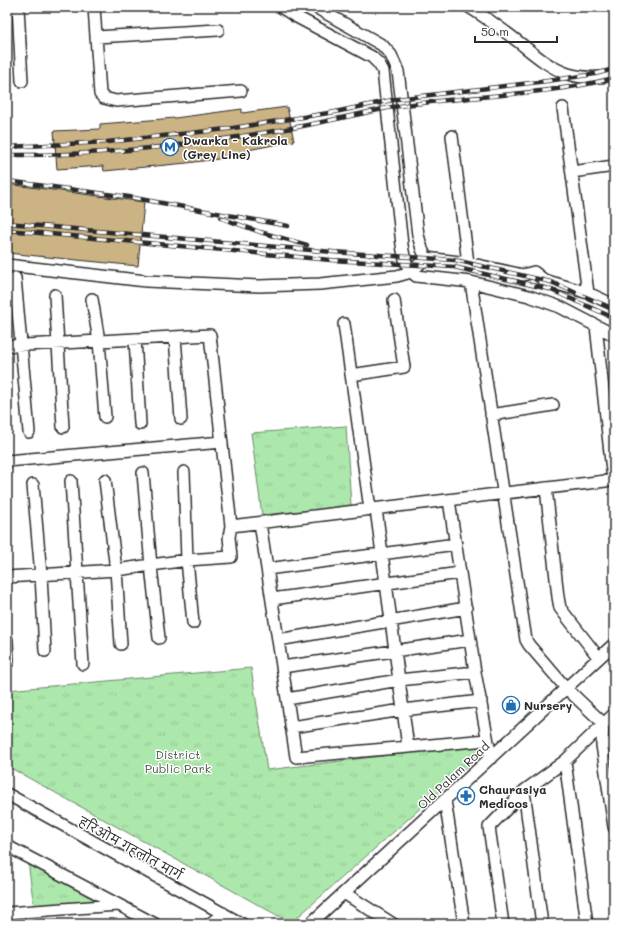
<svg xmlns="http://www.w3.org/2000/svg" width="621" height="931" viewBox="0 0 621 931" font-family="Mali,'Playpen Sans Deva',sans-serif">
  <defs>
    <pattern id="grass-tufts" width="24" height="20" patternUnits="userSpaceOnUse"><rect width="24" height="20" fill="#ace7ac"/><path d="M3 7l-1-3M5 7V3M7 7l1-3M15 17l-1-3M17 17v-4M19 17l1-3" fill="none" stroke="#94c694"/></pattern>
  </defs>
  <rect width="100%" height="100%" fill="#fff"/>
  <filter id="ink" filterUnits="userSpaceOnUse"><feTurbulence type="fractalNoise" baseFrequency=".025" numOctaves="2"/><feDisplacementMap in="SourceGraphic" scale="8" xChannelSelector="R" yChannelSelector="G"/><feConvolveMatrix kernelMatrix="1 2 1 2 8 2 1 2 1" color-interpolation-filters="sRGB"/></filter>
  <g filter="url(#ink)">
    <path fill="url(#grass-tufts)" stroke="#6c896c" d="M346,426L351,506L262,515L251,433Z
      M251,668L267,770L495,742L291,923L7,766V690Z
      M28,861L109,903L34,908Z"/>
    <path fill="#ccb383" stroke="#2b2b2b" d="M287,107L294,141L248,150L249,155L187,163L104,171L103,166L57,169L54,131L100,129V124L175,118L242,109V113Z
      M7,184L144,202L138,266L7,253Z"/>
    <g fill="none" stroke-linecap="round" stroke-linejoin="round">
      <defs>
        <path id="minor" d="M18,7L22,81
          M94,7L100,94L104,98L116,101L241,91
          M281,7L293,15L372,57L379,64L383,71L402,245C404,258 406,268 416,276L471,282L529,296L560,307L614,335
          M315,7L382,45L391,55L398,71L418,235L422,249L426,258L468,263L523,275L534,272L544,280L588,293L614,305
          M469,7C487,18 503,30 520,43C535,55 550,68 568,74C584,79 599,78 614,75
          M96,37L218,30
          M563,108L588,293
          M452,136L468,263
          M572,172L614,166
          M7,265L146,281L259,286L320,284L397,276L411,272L426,258
          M15,278L29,432
          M471,282L526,640L529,645L566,688L603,723L602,745L614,827
          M55,295L63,427
          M92,299L99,341L105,417
          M344,324L370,509
          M596,326L613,480
          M175,337L181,419
          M135,339L140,424
          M7,346L210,335L231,526L229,537L231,557L187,560L116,570L7,577
          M351,375L404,367L394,300
          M491,415L553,405
          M7,461L222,442
          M184,472L187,560L193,623
          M143,473L151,566L159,638
          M105,480L116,570L121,644
          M71,481L83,664
          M33,485L41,575L45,651
          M546,488L558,597L560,608L599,658
          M449,500L475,672L491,758
          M376,509L408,747
          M260,523L296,757L487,740
          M231,526L614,480
          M267,569L456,544
          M272,599L460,573
          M7,640L8,662
          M278,640L466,608
          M282,667L470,640
          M287,699L399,680L475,672
          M291,727L403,710L481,701
          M602,745L614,743
          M565,761L587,924
          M524,791L542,924
          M7,794L242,924
          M445,800L464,924
          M7,846L155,924
          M344,893L393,924
          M7,913L118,905
          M210,924L223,913
          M310,924L614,644
          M503,924L489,827L524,791L565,761L614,714"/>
      </defs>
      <use href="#minor" stroke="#2b2b2b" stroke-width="14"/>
      <use href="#minor" stroke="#fff" stroke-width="11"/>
      <defs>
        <path id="rail" d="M7,147L107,142L227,129L335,112L397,99L547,81L595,74L614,69
          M7,155C100,156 194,145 286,129C309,125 332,120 355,115C370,112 385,108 400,106C471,95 544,96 614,78
          M7,181L129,197L288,226
          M221,218L260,232L307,245
          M7,223L333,252L455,260L551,282L614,309
          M7,230L331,260L454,267L549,289L614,318"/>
      </defs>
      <use href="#rail" stroke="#2b2b2b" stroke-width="4.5"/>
      <use href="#rail" stroke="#fff" stroke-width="3" stroke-dasharray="9" stroke-linecap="butt"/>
    </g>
  </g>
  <defs>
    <symbol id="metro-ring" viewBox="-11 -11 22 22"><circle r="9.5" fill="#fff" stroke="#1f6fb2" stroke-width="1.5"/><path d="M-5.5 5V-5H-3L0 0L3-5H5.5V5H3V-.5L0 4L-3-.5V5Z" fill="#1f6fb2"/></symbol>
    <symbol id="shop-ring" viewBox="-11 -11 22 22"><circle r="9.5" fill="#fff" stroke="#1f6fb2" stroke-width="1.5"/><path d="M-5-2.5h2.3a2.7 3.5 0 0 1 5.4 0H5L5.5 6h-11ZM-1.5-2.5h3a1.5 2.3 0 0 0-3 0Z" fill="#1f6fb2"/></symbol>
    <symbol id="pharmacy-ring" viewBox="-11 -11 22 22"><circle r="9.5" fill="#fff" stroke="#1f6fb2" stroke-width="1.5"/><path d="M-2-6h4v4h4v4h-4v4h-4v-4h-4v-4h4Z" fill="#1f6fb2"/></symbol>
  </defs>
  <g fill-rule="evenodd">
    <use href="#metro-ring" x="160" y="137" width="20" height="20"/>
    <use href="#shop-ring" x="501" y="695" width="20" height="20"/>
    <use href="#pharmacy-ring" x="456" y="786" width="20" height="20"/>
  </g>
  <g text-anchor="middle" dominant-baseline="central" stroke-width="3" stroke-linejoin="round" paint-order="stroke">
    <g font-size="12" font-weight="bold" fill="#2b2b2b" stroke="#fff" text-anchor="start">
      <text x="183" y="140">Dwarka - Kakrola<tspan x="183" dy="14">(Grey Line)</tspan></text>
      <text x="524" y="705">Nursery</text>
      <text x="479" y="789">Chaurasiya<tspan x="479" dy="14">Medicos</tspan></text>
    </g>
    <g font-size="12" fill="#4b5a4b" stroke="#fff">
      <text x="178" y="754">District<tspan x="178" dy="14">Public Park</tspan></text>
    </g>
    <g font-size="12" fill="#2b2b2b" stroke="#fff">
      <text transform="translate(453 775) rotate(-43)">Old Palam Road</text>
      <text transform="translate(131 848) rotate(29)">हरिओम गहलोत मार्ग</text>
    </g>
  </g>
  <rect width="621" height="931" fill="none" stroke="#fff" stroke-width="24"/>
  <rect x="12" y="12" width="597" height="907" fill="none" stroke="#2b2b2b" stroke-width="1.5" filter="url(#ink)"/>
  <path d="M475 36v6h82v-6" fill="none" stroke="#2b2b2b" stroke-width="2"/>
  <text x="481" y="36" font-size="12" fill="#2b2b2b" stroke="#ffffff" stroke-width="3" paint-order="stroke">50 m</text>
</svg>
